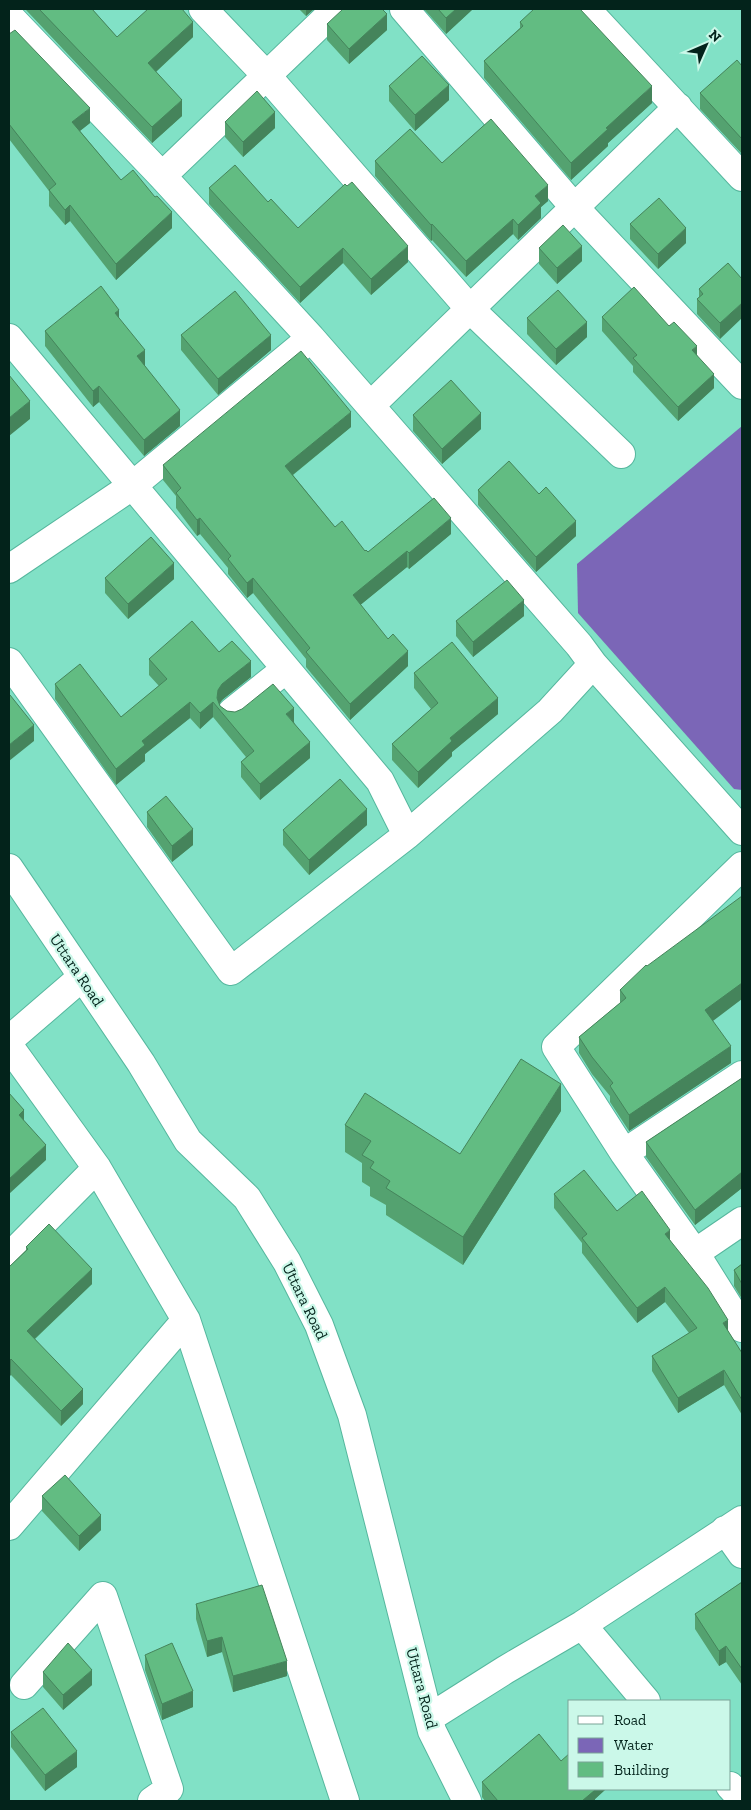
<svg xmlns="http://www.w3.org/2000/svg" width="751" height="1810" viewBox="0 0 751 1810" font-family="'Zilla Slab',serif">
  <rect width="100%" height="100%" fill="#81e1c6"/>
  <path fill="#7b66b7" d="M742,426V790L734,789L578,613L577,564Z"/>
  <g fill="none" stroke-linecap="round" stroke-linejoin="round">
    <defs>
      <path id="street" d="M203,9L266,75L469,308L621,454
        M404,9L574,207L742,385
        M586,9L742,177
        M9,16L162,176L311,338L579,645L593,664L550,711L407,835L231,971L9,662
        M162,176L336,9
        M9,338L380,781L407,835
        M371,405L678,107
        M9,569L132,486L311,338
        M593,664L742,831
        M232,712L286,669
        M742,866L556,1047L624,1153L695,1253L742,1328
        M9,868L141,1063L188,1141L247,1198L287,1262L319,1325L352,1415L432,1731L467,1801
        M9,1040L82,977
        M9,1046L97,1168L186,1320L345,1801
        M624,1153L742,1075
        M695,1253L742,1221
        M9,1257L97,1168
        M9,1526L186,1320
        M725,1530L742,1554
        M582,1625L646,1701
        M24,1685L103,1596L169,1789L152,1801
        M429,1718L505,1670L582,1625L742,1520
        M730,1786L742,1799"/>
    </defs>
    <use href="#street" stroke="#56b79e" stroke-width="30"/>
    <use href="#street" stroke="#fff" stroke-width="28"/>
  </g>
  <path fill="#54a270" d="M26,9H92L117,37H193L156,72L182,116L152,143L26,10Z
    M299,9H314L306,16Z
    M424,9H473L446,34Z
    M520,22L652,103L608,143V146L571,180L484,78V61L520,28Z
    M327,24L387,30L349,64L327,40Z
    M9,34L90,123L80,131L121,180L172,228L116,280L70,221L65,225L49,206V191L9,139Z
    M742,66V154L700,109V93Z
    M389,86L449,100L415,131L389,101Z
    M225,122L275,128L243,157L225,137Z
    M375,161L442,163L548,201L541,207V218L518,240L513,234L466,277L432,240L431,241L375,176Z
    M209,188L268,202L298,228L408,262L371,295L343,263L300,303L209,204Z
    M630,224L686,243L658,269L630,239Z
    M539,248L582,261L557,284L539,264Z
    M728,263L720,339L697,314V299L699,297V289Z
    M602,317L669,326L697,355L714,388L678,421L633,372V366L602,331Z
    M119,318L145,366L180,426L144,456L99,402L93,407L45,346V331Z
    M527,318L587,337L556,365L527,334Z
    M181,335L271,350L218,395L181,350Z
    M413,415L481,429L442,464L413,431Z
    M351,427L293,475L335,527L365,551L368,552L451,534L409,569L407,567L360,605L408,666L350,720L306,667V659L253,593L247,598L228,574V568L200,534L197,536L176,508V496L163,480V465Z
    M478,490L539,494L576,536L536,572L478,505Z
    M105,578L174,579L128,619L105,593Z
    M524,616L473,657L456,636V621Z
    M219,652L251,677L222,700L219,704L220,706L227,711L294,722L310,758L260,800L241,777V762L246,757L213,717L200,729L190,718L145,754V761L116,785L55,699V684L121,717L159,686L149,675V659Z
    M414,673L498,714L452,752V756L418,788L392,760V744L431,709L414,688Z
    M147,812L193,845L172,862L147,827Z
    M367,825L309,875L283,845V830Z
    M620,990L712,1021L731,1063L629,1131L610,1102V1096L592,1074L579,1053V1037L620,1003Z
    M742,1078V1188L695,1225L646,1157V1142Z
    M561,1111L463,1265L386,1215V1205L370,1196V1187L362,1182V1163L345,1152V1125L460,1154Z
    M554,1194L617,1211L670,1240L742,1353V1415L724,1385L678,1413L652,1371V1356L689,1333L665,1302L637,1323L582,1253V1243L554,1208Z
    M26,1247L92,1284L35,1339L83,1404L61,1426L11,1375L9,1267L26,1250Z
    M742,1264V1299L734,1286V1270Z
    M42,1496L101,1530L79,1551L42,1511Z
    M742,1582V1685L726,1662L719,1666L695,1629V1614Z
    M196,1604L287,1676L233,1692L222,1652L207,1657L196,1619Z
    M145,1655L193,1707L162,1720L145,1670Z
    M43,1672L92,1685L63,1710L43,1687Z
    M11,1732L77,1767L45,1791L11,1747Z
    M561,1761L570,1789H606L595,1799V1801H485L482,1797V1782Z"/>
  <path fill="#45845b" d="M306,9H314L306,16Z
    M456,9H473L446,34V18Z
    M387,14V30L349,64V49Z
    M193,22V37L148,79V63Z
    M449,85V100L415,131V115Z
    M652,86V103L608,143V146L571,180V163L606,128Z
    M182,100V116L152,143V127Z
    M90,108V123L72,137V122Z
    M275,112V128L243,157V142Z
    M548,185V201L541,207V218L518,240V225L535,196Z
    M70,205V221L65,225V210Z
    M172,212V228L116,280V264Z
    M513,219V234L466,277V261Z
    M432,224V240L431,241V225Z
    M686,228V243L658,269V254Z
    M408,246V262L371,295V279Z
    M582,246V261L557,284V268Z
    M343,248V263L300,303V287Z
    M742,303V318L720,339V323Z
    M119,310V325L115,313Z
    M587,322V337L556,365V349Z
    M271,335V350L218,395V379Z
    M697,346V360L692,350Z
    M145,350V365L137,372V356Z
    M714,374V388L678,421V407Z
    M99,386V402L93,407V391Z
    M30,401V419L9,436V418Z
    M180,410V426L144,456V440Z
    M351,412V427L285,481V466Z
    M481,413V429L442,464V449Z
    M200,518V534L197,536V520Z
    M451,518V534L409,569V553Z
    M576,521V536L536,572V557Z
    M407,551V567L353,611V595Z
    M174,563V579L128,619V604Z
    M253,578V593L247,598V583Z
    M524,600V616L473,657V642Z
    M408,651V666L350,720V704Z
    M251,661V677L222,700L218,706L217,698L218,690L222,684Z
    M498,698V714L452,752V756L418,788V772L450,738Z
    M190,702V718L145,754V761L116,785V769L142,741Z
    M213,702V717L200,729V713Z
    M294,708V723L286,714Z
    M34,725V741L9,761V745Z
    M310,742V758L260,800V784Z
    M367,809V825L309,875V860Z
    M193,829V845L172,862V846Z
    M742,967V999L705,1027V1010Z
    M731,1046V1063L629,1131V1115Z
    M561,1084V1111L463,1265V1237Z
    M24,1110V1125L19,1115Z
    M46,1145V1160L9,1194V1179Z
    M742,1172V1188L695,1225V1210Z
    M670,1230V1245L665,1234Z
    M92,1269V1284L27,1346V1331Z
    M665,1287V1302L637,1323V1308Z
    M728,1320V1334L723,1323Z
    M11,1359V1375L9,1377V1361Z
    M724,1370V1385L678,1413V1398Z
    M83,1389V1404L61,1426V1411Z
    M101,1515V1530L79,1551V1536Z
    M222,1637V1652L207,1657V1641Z
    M726,1646V1662L719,1666V1651Z
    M287,1661V1676L233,1692V1676Z
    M92,1670V1685L63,1710V1695Z
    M193,1691V1707L162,1720V1704Z
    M77,1751V1767L45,1791V1775Z
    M591,1789H606L595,1799V1801H582Z"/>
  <path fill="#62bc82" stroke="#45845b" d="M39,9H92L117,37L148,9H182L193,22L148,63L182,100L152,127Z
    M343,9H382L387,14L349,49L327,24Z
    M438,9H456L446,18Z
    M534,9H580L652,86L606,128L608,129L571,163L484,61L523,26L520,22Z
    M15,30L90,108L72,122L121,180L133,170L155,197L157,196L172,212L116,264L70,205L65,210L49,190L56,184L9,124V34Z
    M422,56L449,85L415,115L389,86Z
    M737,60L742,66V139L700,93Z
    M257,91L275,112L243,142L225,122Z
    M491,119L548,185L535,196L541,203L518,225L513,219L466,261L432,224L431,225L375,161L410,129L442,163Z
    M235,165L268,202L271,199L298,228L345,184L347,186L352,182L408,246L371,279L343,248L300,287L209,188Z
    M659,198L686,228L658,254L630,224Z
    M563,225L582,246L557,268L539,248Z
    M728,263L742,279V303L720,323L697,299L703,294L699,289Z
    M101,286L119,310L115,313L145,350L137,356L180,410L144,440L99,386L93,391L45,331Z
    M634,287L669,326L674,322L697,346L692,350L714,374L678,407L633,358L637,355L602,317Z
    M558,290L587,322L556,349L527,318Z
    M235,291L271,335L218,379L181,335Z
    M301,351L351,412L285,466L335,527L342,521L365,551L366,550L368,552L434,498L451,518L409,553L407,551L353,595L388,639L393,634L408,651L350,704L306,652L310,648L253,578L247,583L228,559L231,556L200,518L197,520L176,493L181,488L163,465Z
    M9,375L30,401L9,418Z
    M451,380L481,413L442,449L413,415Z
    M509,461L539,494L546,487L576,521L536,557L478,490Z
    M151,537L174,563L128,604L105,578Z
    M507,580L524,600L473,642L456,621Z
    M192,621L219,652L232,641L251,661L222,684L218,690L217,698L220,706L227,711L235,712L242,709L273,684L294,708L286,714L310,742L260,784L241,762L254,751L213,702L200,713L190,702L142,741L145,745L116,769L55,684L80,664L121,717L167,679L149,659Z
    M452,642L498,698L450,738L452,741L418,772L392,744L438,703L414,673Z
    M10,695L34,725L9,745V696Z
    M340,779L367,809L309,860L283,830Z
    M166,796L193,829L172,846L147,812Z
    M742,896V983L705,1010L731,1046L629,1115L610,1086L613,1083L592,1057L579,1037L626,998L620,990L646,965L647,966Z
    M521,1059L561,1084L463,1237L386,1188L390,1181L370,1168L374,1162L362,1155L371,1141L345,1125L365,1093L460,1154Z
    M742,1078V1172L695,1210L646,1142Z
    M9,1093L24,1110L19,1115L46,1145L9,1179Z
    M584,1170L617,1211L642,1191L670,1230L665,1234L708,1288L728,1320L723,1323L742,1353V1400L724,1370L678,1398L652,1356L697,1328L665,1287L637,1308L582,1238L587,1234L554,1194Z
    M49,1224L92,1269L27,1331L83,1389L61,1411L11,1359L9,1361V1267L28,1249L26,1247Z
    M742,1264V1284L734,1270Z
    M65,1475L101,1515L79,1536L42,1496Z
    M742,1582V1669L726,1646L719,1651L695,1614Z
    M262,1585L287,1661L233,1676L222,1637L207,1641L196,1604Z
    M68,1643L92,1670L63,1695L43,1672Z
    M172,1643L193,1691L162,1704L145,1655Z
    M43,1708L77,1751L45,1775L11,1732Z
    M539,1734L561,1761L570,1753V1789H594L595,1790L582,1801H498L482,1782Z"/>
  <g text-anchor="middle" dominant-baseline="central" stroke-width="4.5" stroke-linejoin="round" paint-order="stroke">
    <g font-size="16" fill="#03231b" stroke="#cbf8e9">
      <text transform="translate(77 970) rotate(56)">Uttara Road</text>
      <text transform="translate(305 1301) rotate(64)">Uttara Road</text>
      <text transform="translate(422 1688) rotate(75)">Uttara Road</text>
    </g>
  </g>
  <rect width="751" height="1810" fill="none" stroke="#03231b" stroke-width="20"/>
  <rect x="568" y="1700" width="162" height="90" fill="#cbf8e9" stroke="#7ba397"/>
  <rect x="578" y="1716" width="25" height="8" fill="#ffffff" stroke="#7ba397"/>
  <text x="614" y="1725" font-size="15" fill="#03231b">Road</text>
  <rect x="578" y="1738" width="25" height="15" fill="#7b66b7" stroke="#7ba397"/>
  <text x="614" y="1750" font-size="15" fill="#03231b">Water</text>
  <rect x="578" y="1762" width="25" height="15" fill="#62bc82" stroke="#7ba397"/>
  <text x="614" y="1775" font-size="15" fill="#03231b">Building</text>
  <g transform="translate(706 45) rotate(45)" stroke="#cbf8e9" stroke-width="4" paint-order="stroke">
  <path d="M0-4L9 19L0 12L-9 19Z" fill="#03231b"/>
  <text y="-8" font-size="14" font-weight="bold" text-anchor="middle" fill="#03231b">N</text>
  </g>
</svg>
